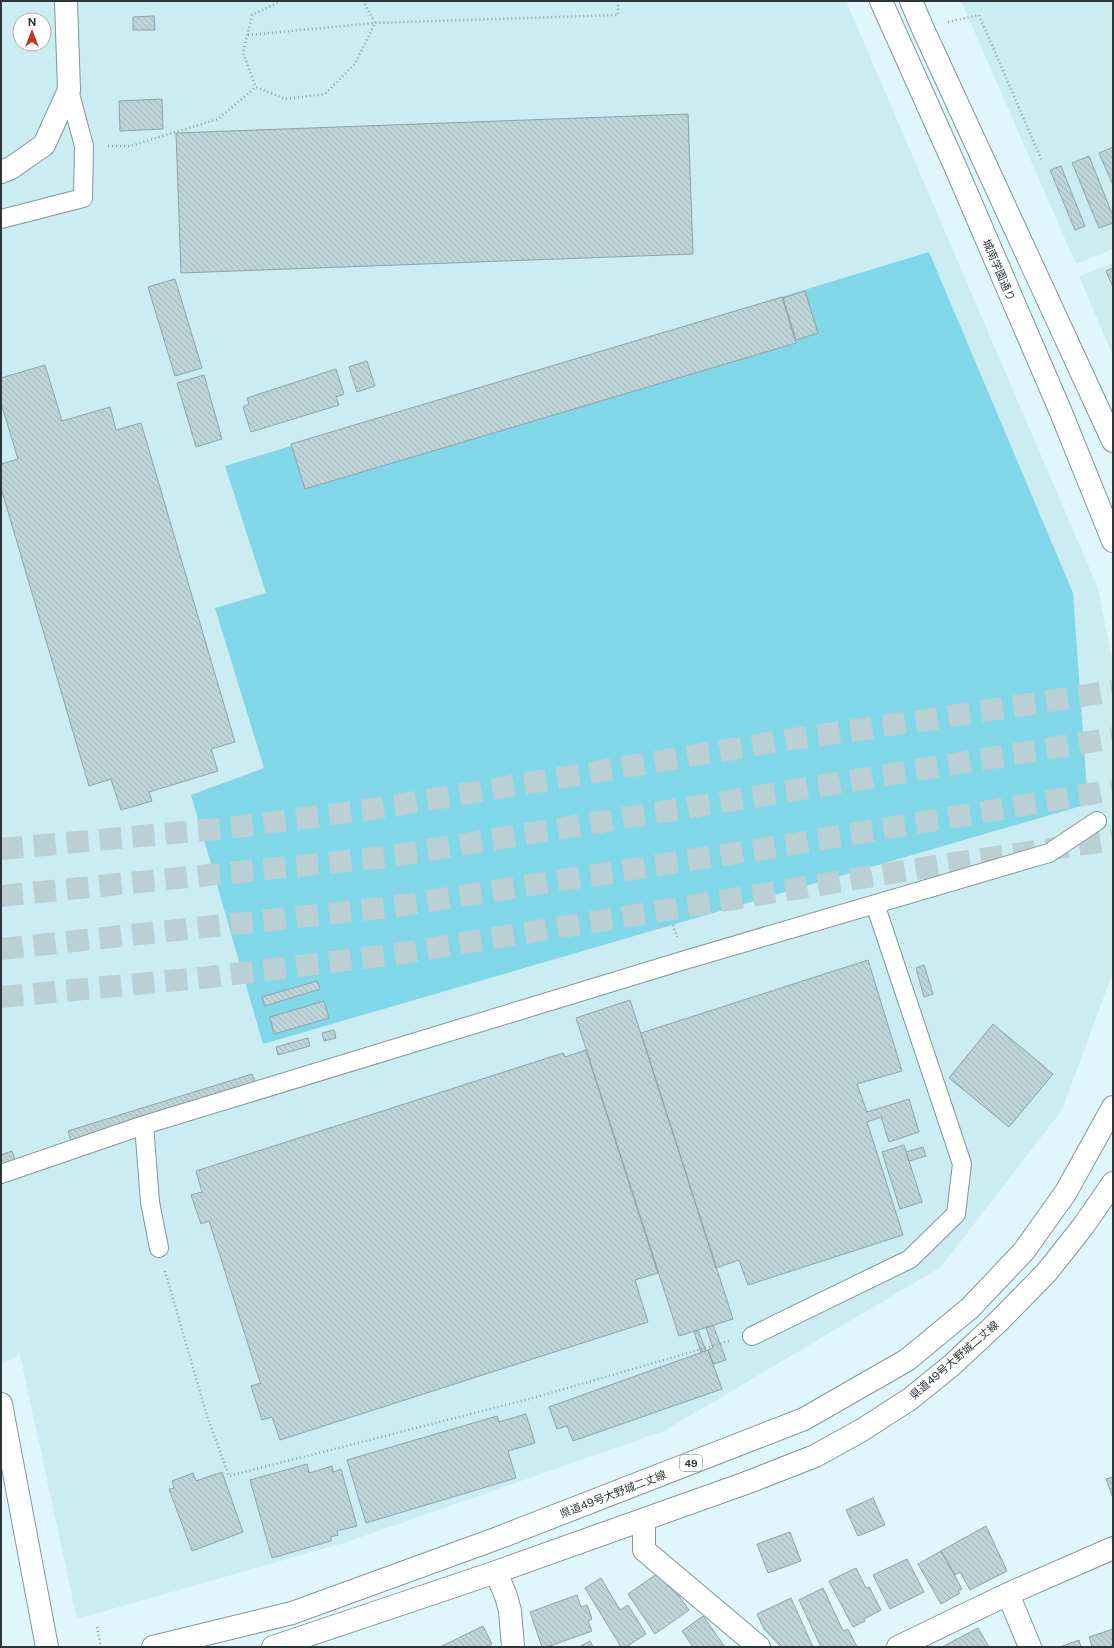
<svg xmlns="http://www.w3.org/2000/svg" width="1114" height="1648" font-family="'Public Sans','Noto Sans JP',sans-serif">
<defs>
<pattern id="building-back-hatch" width="6" height="6" patternUnits="userSpaceOnUse"><rect width="6" height="6" fill="#bdd5d9"/><path d="M-1 5l2 2M0 0l6 6M5-1l2 2" fill="none" stroke="#a3b7bb"/></pattern>
</defs>
<rect width="100%" height="100%" fill="#dff7fc"/>
<path fill="#cbecf2" fill-rule="evenodd" d="M1 1H846L1098 588 1113 665V972L1062 1110 941 1267 664 1431 344 1543 77 1619 20 1355 1 1364ZM20 20H44V44H20Z
M961 1H1113V249L1076 264Z
M1113 263V356L1079 276Z"/>
<path fill="#80d7e7" d="M929 252 1073 593 1088 804 263 1044 191 795 264 768 215 608 266 593 225 466Z"/>
<path fill="url(#building-back-hatch)" stroke="#8da4a8" d="M154 16 155 30H133V17Z
M162 99 163 129 120 131 119 101Z
M688 114 693 254 181 273 176 133Z
M1113 147V185L1099 153Z
M1089 156 1113 216V223L1099 228 1072 163Z
M1061 166 1085 226 1075 230 1050 170Z
M1113 268V287L1106 271Z
M175 279 202 368 175 376 148 287Z
M805 291 818 333 796 340 783 298Z
M782 297 796 343 305 489 291 444Z
M367 361 375 386 357 392 349 367Z
M45 365 62 421 110 407 116 430 141 423 235 742 211 749 218 771 149 792 152 801 121 810 111 779 89 786 1 488V464L18 459 1 403V378Z
M336 369 344 394 336 397 339 405 251 432 243 407 249 404 247 398Z
M204 375 222 439 196 447 177 383Z
M868 960 902 1071 857 1084 867 1112 909 1099 919 1132 889 1142 881 1117 867 1122 903 1235 748 1285 739 1260 716 1268 641 1033Z
M924 965 933 994 924 997 916 968Z
M317 981 320 989 265 1006 262 997Z
M630 1000 733 1319 679 1336 576 1018Z
M324 1001 329 1018 274 1034 270 1017Z
M993 1024 1053 1074 1009 1127 949 1078Z
M334 1030 336 1038 324 1041 322 1033Z
M308 1038 310 1046 278 1055 276 1047Z
M586 1050 658 1273 635 1280 648 1322 280 1440 272 1417 262 1420 251 1386 261 1383 260 1382 209 1221 201 1224 191 1195 202 1192 196 1171 563 1053 565 1057Z
M252 1074 256 1084 71 1141 68 1131Z
M904 1145 922 1202 900 1209 882 1152Z
M923 1147 926 1156 909 1161 906 1152Z
M12 1151 15 1160 1 1165V1155Z
M713 1325 726 1360 713 1364 708 1350 713 1348 706 1328Z
M698 1330 706 1351 701 1352 694 1332Z
M708 1350 722 1389 573 1441 567 1426 557 1429 549 1407Z
M526 1414 535 1443 508 1451 516 1478 366 1523 347 1460 497 1416 499 1422Z
M307 1464 309 1473 332 1466 333 1472 341 1469 357 1526 337 1531 338 1535 331 1537V1541L272 1558 250 1480Z
M222 1472 243 1532 192 1551 169 1489 174 1488 172 1481 193 1473 196 1481Z
M1113 1477V1498L1106 1479Z
M873 1498 885 1525 858 1536 846 1510Z
M986 1526 1007 1571 970 1590 960 1572 955 1575 941 1551Z
M790 1532 801 1561 768 1573 757 1544Z
M941 1551 962 1589 958 1591 960 1593 941 1604 918 1564Z
M907 1559 924 1592 890 1609 873 1575Z
M856 1568 866 1588 869 1587 881 1610 864 1619 865 1621 853 1627 829 1581Z
M661 1571 689 1610 655 1634 628 1594Z
M601 1578 620 1610 628 1605 646 1634 626 1647H621L585 1588Z
M823 1588 843 1631 848 1629 857 1647H821L799 1600Z
M577 1595 581 1607 587 1605 592 1619 588 1621 592 1631 547 1647H542L530 1612Z
M791 1598 813 1647H781L764 1629 757 1614Z
M703 1616 725 1647H693L682 1631Z
M483 1626 492 1644 487 1647H440Z
M978 1628 989 1647H942Z
M1113 1629V1647H1092L1089 1637Z
M1079 1640 1081 1647H1060Z
M590 1641 593 1647H579Z"/>
<g fill="none" stroke-linecap="round" stroke-linejoin="round">
<path stroke="#bbd0d5" stroke-width="22" stroke-dasharray="22 11" stroke-linecap="butt" d="M1 849 228 828 380 808 787 740 932 719 1113 691
M1 997 210 977 397 954 947 864 1113 840"/>
<path stroke="#bbd0d5" stroke-width="22" stroke-dasharray="22 11" stroke-linecap="butt" d="M1 896 386 857 1113 738
M1 949 391 907 793 844 1113 790"/>
<defs>
<path id="service" d="M1 219 83 198 84 146 69 90
M144 1125 150 1202 159 1248
M1 1174 144 1125 685 960 1049 853 1097 821
M752 1336 910 1259 956 1214 962 1164 875 904"/>
<path id="minor" d="M644 1520V1550L759 1647
M496 1572 506 1596 510 1611 513 1647
M1008 1594 1030 1647
M898 1647 1008 1594 1113 1548"/>
<path id="tertiary" d="M881 1 955 166 1060 410 1113 541
M911 1 923 29 1113 441
M1 172 11 168 44 145 69 90 66 1
M1 1404 47 1647"/>
<path id="primary" d="M153 1647 292 1613 498 1538 804 1419 907 1360 970 1308 1024 1251 1066 1192 1113 1107
M273 1647 496 1572 746 1483 815 1456 862 1430 910 1399 952 1365 998 1322 1047 1272 1084 1225 1113 1183"/>
</defs>
<use href="#service" stroke="#81979b" stroke-width="20"/>
<use href="#minor" stroke="#81979b" stroke-width="24"/>
<use href="#tertiary" stroke="#81979b" stroke-width="24"/>
<use href="#primary" stroke="#81979b" stroke-width="24"/>
<path stroke="#8ea0a4" stroke-width="2.5" stroke-dasharray="1 3" stroke-linecap="butt" d="M281 1 252 15 243 53 256 87 285 99 325 94 355 64 375 23 363 1
M948 22 979 15 1042 161
M248 35 375 23 618 15V1
M108 146H130L218 119 256 87
M673 925 677 937
M165 1271 207 1416 229 1476 533 1398 729 1341
M97 1627 101 1647"/>
<use href="#service" stroke="#fff" stroke-width="18"/>
<use href="#minor" stroke="#fff" stroke-width="22"/>
<use href="#tertiary" stroke="#fff" stroke-width="22"/>
<use href="#primary" stroke="#fff" stroke-width="22"/>
</g>
<g text-anchor="middle" stroke-width="3" stroke-linejoin="round" paint-order="stroke">
<rect fill="#fff" stroke="#6b7274" stroke-width="1" x="680" y="1455" width="22" height="16" rx="3"/>
<g font-size="10" font-weight="bold" fill="#2c3638">
<text x="691" y="1467">49</text>
</g>
<g font-size="11" fill="#2c3638" stroke="#fff">
<text transform="translate(999 270) rotate(67)" y="4">城南学園通り</text>
<text transform="translate(954 1360) rotate(-41)" y="4">県道49号大野城二丈線</text>
<text transform="translate(613 1494) rotate(-21)" y="4">県道49号大野城二丈線</text>
</g>
</g>
<rect width="1114" height="1648" fill="none" stroke="#2c3638" stroke-width="4"/>
<g transform="translate(32 32)"><circle r="19" fill="#ffffff" stroke="#abafaf"/>
<path d="M0-3L7 15L0 10L-7 15Z" fill="#c23525"/>
<text y="-6" font-size="11" font-weight="bold" text-anchor="middle" fill="#2c3638">N</text>
</g>
</svg>
